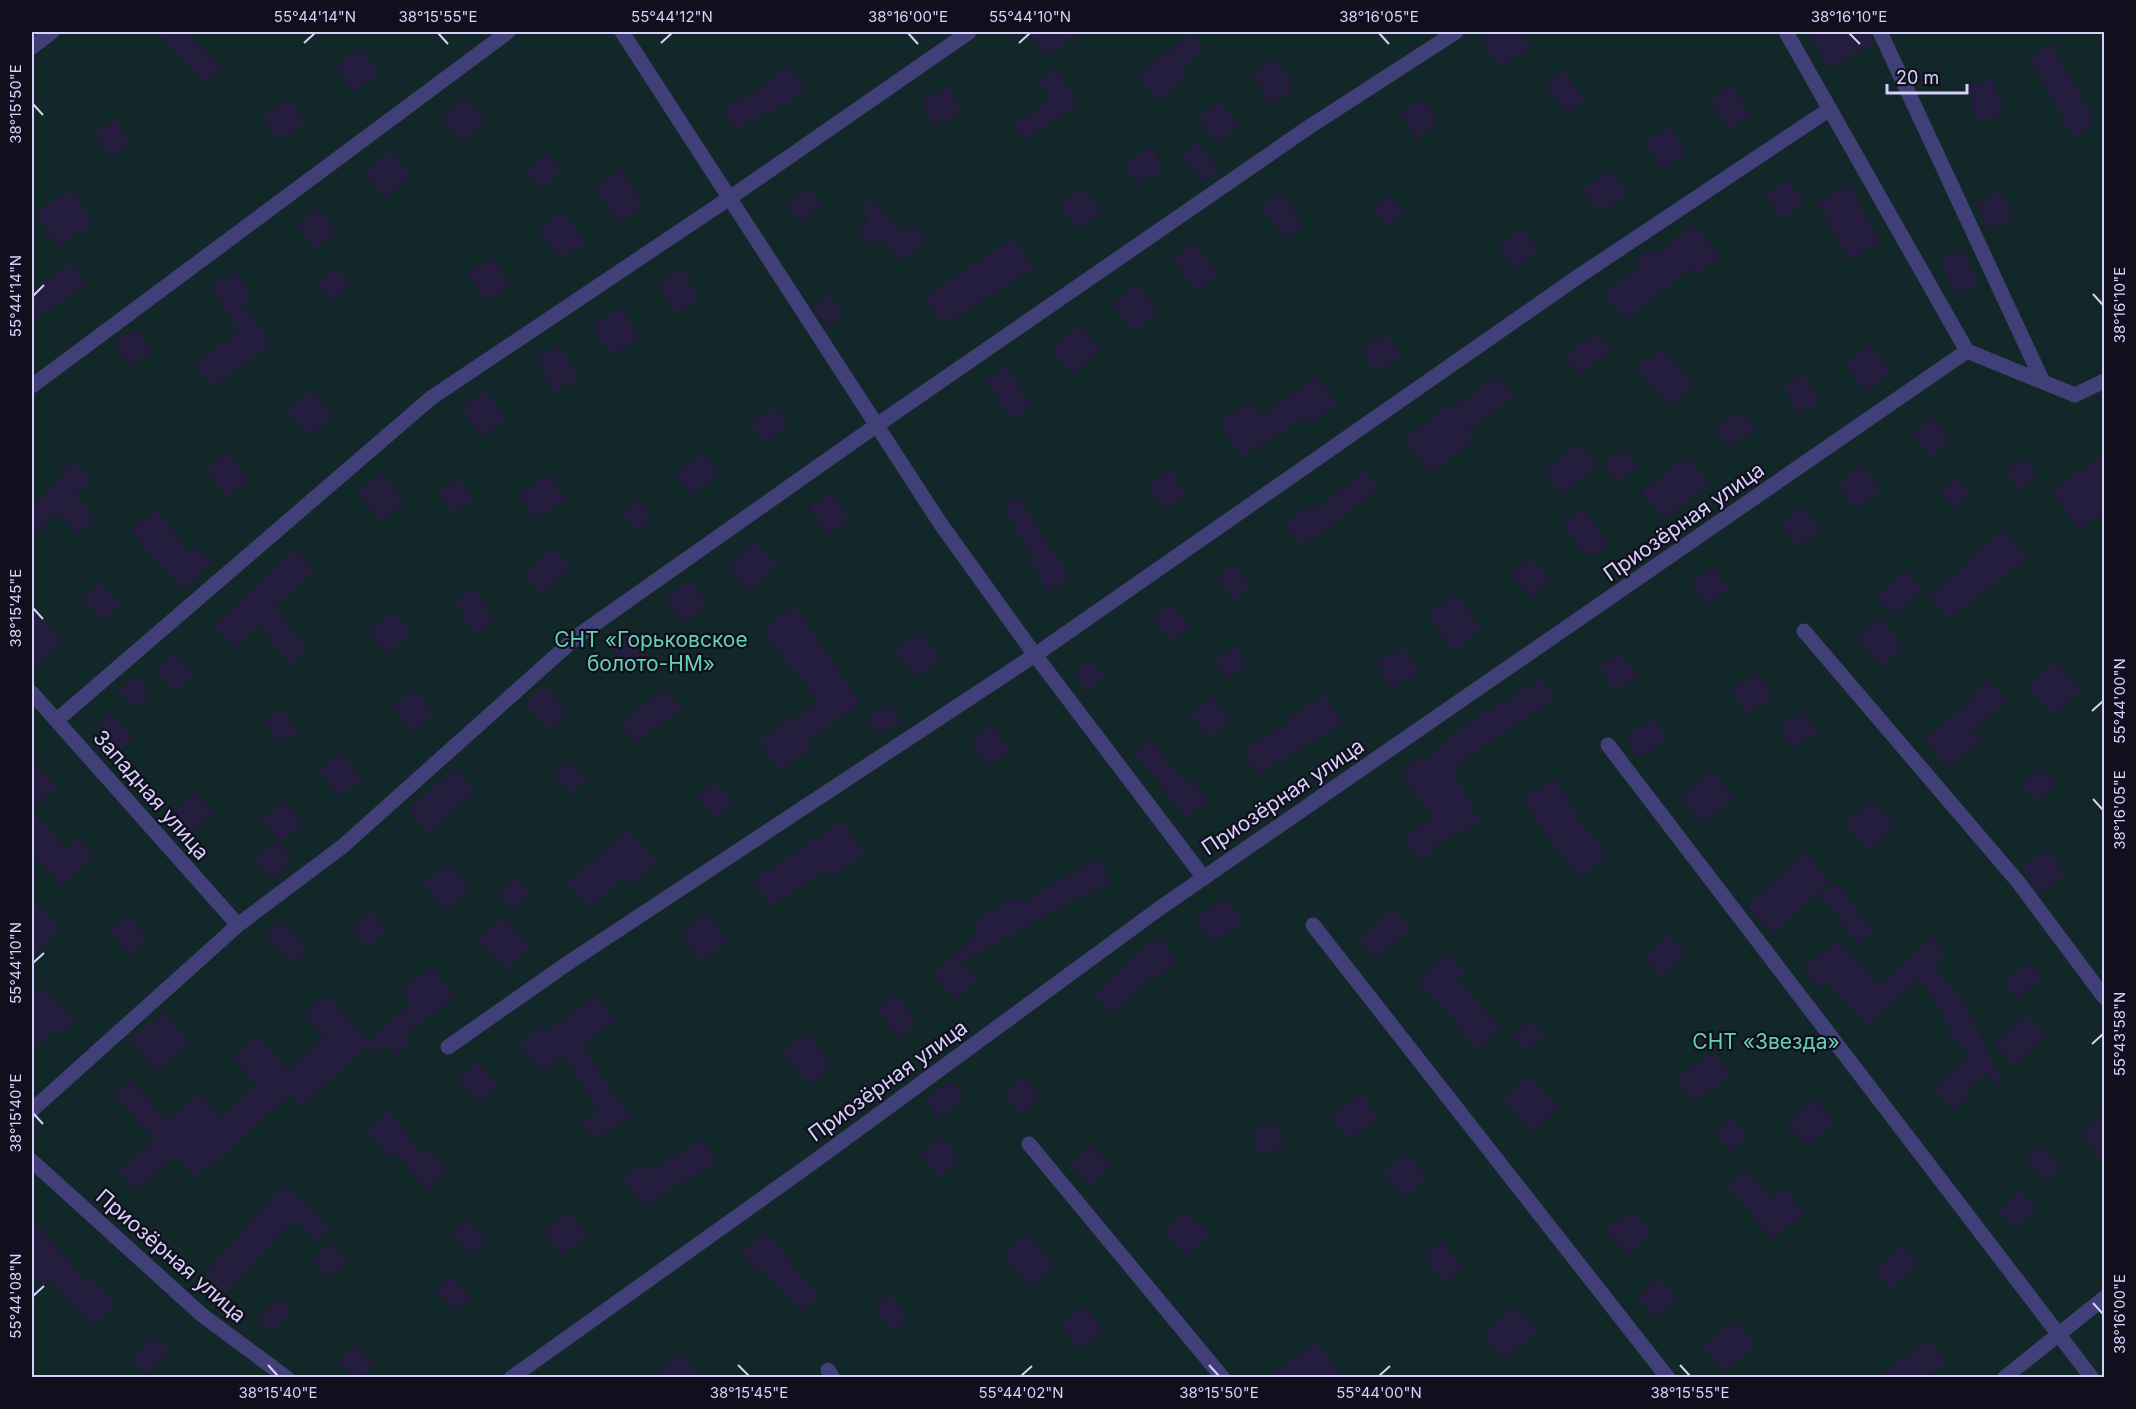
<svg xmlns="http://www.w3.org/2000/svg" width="2136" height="1409" font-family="Inter,sans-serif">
<rect width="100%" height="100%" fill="#110f1e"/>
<path fill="#122727" d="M32 32H2104V1377H32Z"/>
<path fill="#241d3d" d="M156 32H187L222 69 205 84Z
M1028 32H1083L1046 57Z
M1494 32H1521L1531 48 1499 67 1482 39Z
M1809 32H1870L1874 43 1829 68Z
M1190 33 1204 48 1180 71 1186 77 1160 101 1137 76 1163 52 1166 56Z
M2052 44 2068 77 2071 75 2095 126 2072 137 2029 56Z
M363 48 380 75 353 92 336 66Z
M1278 59 1294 93 1268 105 1253 70Z
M786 65 806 86 789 103 734 129 723 107 761 88Z
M1055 68 1079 103 1025 141 1013 125 1050 99 1038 81Z
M1564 70 1585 101 1566 114 1545 83Z
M1993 78 2005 113 1978 122 1966 87Z
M1733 85 1751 117 1728 130 1710 99Z
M950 87 962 113 934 126 921 100Z
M464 97 486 120 463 142 441 118Z
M1424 98 1438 125 1415 138 1400 111Z
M288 99 305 123 279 141 262 116Z
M1222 101 1239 127 1215 143 1198 117Z
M116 119 132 144 110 158 94 133Z
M1671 127 1687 155 1661 169 1646 141Z
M1198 142 1219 171 1202 183 1181 154Z
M1152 146 1163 171 1135 184 1125 163Z
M391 151 411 176 385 198 364 173Z
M547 153 563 170 542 189 526 172Z
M622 169 644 208 617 223 595 184Z
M1612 170 1628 195 1599 213 1583 189Z
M1789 179 1805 204 1781 219 1765 194Z
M1849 184 1880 243 1848 260 1817 201Z
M805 187 822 204 801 223 785 206Z
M1086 187 1101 215 1075 229 1060 202Z
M72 189 94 224 57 247 35 212Z
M2001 191 2014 218 1989 229 1976 203Z
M1281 192 1303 226 1285 239 1261 207Z
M1388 195 1405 213 1388 228 1371 210Z
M870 199 901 232 914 223 927 241 898 261 881 238 872 247 857 231 869 220 859 207Z
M319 208 337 233 315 249 297 224Z
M563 211 585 243 560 260 538 229Z
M1694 224 1720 257 1698 275 1692 268 1625 320 1604 294 1640 265 1636 261 1652 248 1656 254Z
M1523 229 1539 252 1513 269 1498 246Z
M1014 238 1034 269 942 325 924 296Z
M1195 242 1219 275 1196 291 1173 258Z
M1961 249 1980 283 1957 295 1939 261Z
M494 258 510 287 484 301 467 272Z
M71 263 86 285 32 321V291Z
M337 267 351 286 330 301 316 281Z
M684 269 699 302 673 313 658 281Z
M237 272 252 298 242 304 272 344 212 387 195 363 238 332 210 285 223 277 225 280Z
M1138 284 1159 312 1133 332 1112 303Z
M827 294 845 314 830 328 812 308Z
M622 307 640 339 610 355 592 324Z
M1078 324 1101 349 1073 375 1050 350Z
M138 328 152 353 128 366 114 341Z
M1597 332 1611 351 1578 375 1564 356Z
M1389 334 1401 359 1373 372 1361 348Z
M1872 344 1891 375 1864 392 1845 361Z
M561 345 578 379 553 392 535 357Z
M1662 349 1695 384 1671 406 1652 385 1650 387 1636 367Z
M1007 367 1032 406 1011 420 985 380Z
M1805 374 1820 403 1798 414 1784 385Z
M1499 375 1514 398 1467 430 1475 439 1431 474 1404 440 1448 405 1450 409Z
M1317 376 1337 404 1310 424 1305 418 1241 457 1219 421 1251 401 1261 417Z
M313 390 333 418 307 436 287 408Z
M487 391 506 421 480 437 461 407Z
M776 407 788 428 762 443 750 422Z
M1744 410 1756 430 1727 447 1715 427Z
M1932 417 1951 438 1931 457 1912 436Z
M1580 443 1598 466 1561 494 1543 471Z
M1623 448 1638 468 1617 484 1603 464Z
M229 452 249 481 227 497 206 468Z
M703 453 719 475 691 495 675 472Z
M2104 455V513L2078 530 2052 490Z
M1687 456 1709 485 1663 519 1641 491Z
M2025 458 2037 477 2017 490 2005 471Z
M74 460 92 479 74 496 96 518 78 535 57 513 32 537V506L62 477 59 474Z
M1863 465 1881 491 1855 509 1837 484Z
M1172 470 1186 496 1162 509 1147 483Z
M1364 470 1379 488 1325 531 1298 545 1285 520 1313 505 1316 510Z
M382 473 405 502 381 521 358 492Z
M550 474 567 501 535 520 519 494Z
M1957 477 1972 493 1956 509 1940 492Z
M460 479 473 501 451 513 439 491Z
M833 492 850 521 825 535 809 506Z
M1020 496 1051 550 1055 549 1070 580 1046 592 1031 560 1033 559 1003 506Z
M639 499 652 519 636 532 621 513Z
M1803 506 1821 530 1797 547 1780 523Z
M1583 507 1608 545 1592 555H1584L1562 522Z
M157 510 189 553 196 546 213 562 185 590 150 556 130 529Z
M2005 530 2028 558 1949 619 1929 595 1970 562 1968 559Z
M755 541 778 565 749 592 726 568Z
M554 547 572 566 542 594 524 575Z
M295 549 315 570 275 607 308 652 289 665 259 624 234 648 213 626Z
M1530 557 1551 580 1532 598 1511 575Z
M1234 565 1251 588 1233 601 1217 577Z
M1715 567 1729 590 1705 605 1691 581Z
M1907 570 1924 590 1892 616 1875 596Z
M691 579 708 606 682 623 665 596Z
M100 581 121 604 102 622 81 598Z
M477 588 494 623 472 634 455 599Z
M1455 594 1482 629 1454 651 1427 615Z
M1172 603 1190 628 1171 642 1153 617Z
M795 606 861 704 806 742 811 750 779 771 759 740 818 702 795 668 792 671 766 635V626Z
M32 608 63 642 32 672Z
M391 611 412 633 388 655 367 633Z
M1879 617 1904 648 1881 667 1856 636Z
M623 627 647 656 629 670 605 641Z
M921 631 940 660 914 677 895 648Z
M1238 646 1248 665 1225 678 1215 659Z
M1405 647 1419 674 1390 689 1376 662Z
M174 652 195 674 176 692 155 670Z
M1620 654 1631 666 1638 678 1614 692 1599 665Z
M1090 660 1105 676 1088 692 1074 676Z
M2054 661 2081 690 2053 716 2026 687Z
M1758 672 1773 697 1746 714 1731 689Z
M137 676 151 694 132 708 118 690Z
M1542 678 1555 700 1474 753 1453 770 1480 823 1435 845 1437 848 1419 860 1403 837 1432 818 1400 771 1420 757 1423 762 1467 723 1502 702 1503 704Z
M1989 680 2007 702 1972 730 1982 742 1947 768 1924 738 1973 700 1969 696Z
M544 685 569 712 549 730 525 704Z
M415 689 434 716 411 732 392 705Z
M666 689 683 709 634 743 619 723Z
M1325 695 1343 723 1257 775 1242 749 1291 722 1288 718Z
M1213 696 1231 721 1207 738 1189 713Z
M891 703 902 721 878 735 867 718Z
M282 709 298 732 280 745 264 722Z
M111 712 134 737 118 752 95 728Z
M1805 712 1818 734 1792 749 1780 726Z
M1656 718 1668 741 1638 758 1625 735Z
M994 725 1010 753 986 766 971 738Z
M1151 739 1185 782 1190 778 1208 801 1186 818 1134 752Z
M342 753 362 780 339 797 319 770Z
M32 759 57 786 32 809Z
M568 760 587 780 571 794 552 775Z
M455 767 476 790 429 833 409 811Z
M2039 767 2056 783 2038 803 2021 786Z
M1711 771 1734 798 1703 824 1681 797Z
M1556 778 1587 833 1590 831 1608 857 1578 878 1539 824 1538 825 1522 797Z
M714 782 734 804 716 820 696 798Z
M196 792 214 814 192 832 174 810Z
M1871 799 1896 826 1869 851 1844 825Z
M284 800 303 823 280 842 261 819Z
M32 811 67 849 79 839 95 856 62 887 32 854Z
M842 821 865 855 832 877 827 870 770 907 752 880Z
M628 830 657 862 632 885 624 876 590 908 567 884Z
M277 840 293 863 271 880 254 857Z
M2049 849 2065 877 2038 893 2021 866Z
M1805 852 1831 881 1773 935 1747 906Z
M1098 858 1111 883 1090 894 1088 892 961 963 977 979 955 999 933 975 978 933 972 922 1020 896 1023 902Z
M449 863 470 891 444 910 423 883Z
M518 877 532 896 511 911 498 892Z
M1837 883 1874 932 1858 944 1821 895Z
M1228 898 1243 924 1210 943 1195 917Z
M32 899 60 929 32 956Z
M1393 909 1411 929 1376 959 1359 940Z
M371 911 387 930 367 947 351 927Z
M707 913 728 942 701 962 680 933Z
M128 915 148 940 129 955 109 930Z
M502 916 531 947 506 970 477 939Z
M281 920 308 949 292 964 265 935Z
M1669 935 1687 954 1662 977 1644 958Z
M1934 936 1944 957 1933 967 1963 999 2003 1085 1999 1088 1986 1073 1968 1089 1972 1093 1954 1110 1934 1088 1969 1055 1953 1038 1935 999 1917 980 1868 1026 1826 981 1817 988 1802 969 1838 940 1880 985Z
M1158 937 1177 962 1151 982 1149 979 1112 1014 1094 994 1136 954Z
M1446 953 1465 973 1456 980 1501 1028 1477 1051 1456 1028 1460 1025 1417 980Z
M2027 962 2042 977 2017 1000 2003 985Z
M433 967 455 998 404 1034 411 1042 396 1056 387 1046 376 1054 369 1045 302 1106 291 1094 213 1165 211 1163 194 1178 175 1156 136 1191 119 1172 155 1140 113 1095 130 1079 168 1121 199 1093 221 1118 257 1085 233 1058 257 1036 288 1070 324 1037 304 1014 326 994 368 1041 411 1004 401 990Z
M43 987 75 1021 59 1035 54 1030 32 1050V998Z
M895 994 918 1024 899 1038 876 1009Z
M598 995 616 1021 583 1044 617 1101 620 1099 631 1117 593 1140 580 1123 599 1112 565 1055 547 1069H539L519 1044 543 1025 547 1031Z
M165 1012 190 1045 155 1072 130 1039Z
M2026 1014 2046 1036 2015 1066 1994 1043Z
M1531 1019 1545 1034 1526 1052 1512 1037Z
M806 1033 832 1066 809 1085 782 1052Z
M1716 1052 1731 1077 1692 1101 1677 1076Z
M477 1061 500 1085 480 1104 457 1080Z
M1529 1076 1559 1108 1533 1132 1503 1100Z
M1022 1077 1041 1097 1022 1115 1003 1094Z
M953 1081 964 1101 936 1118 925 1098Z
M1363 1094 1379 1119 1347 1140 1331 1115Z
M1813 1098 1835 1121 1808 1146 1786 1123Z
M389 1111 425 1156 431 1151 448 1172 427 1190 396 1154 390 1159 366 1129Z
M2104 1113V1164L2080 1133Z
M1733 1117 1749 1138 1731 1152 1715 1132Z
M1275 1121 1285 1145 1260 1155 1250 1131Z
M943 1137 960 1162 937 1178 920 1152Z
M702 1139 717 1164 690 1180 689 1178 643 1207 622 1176 642 1163 647 1172Z
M2040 1144 2062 1167 2046 1182 2025 1159Z
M1092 1145 1111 1166 1090 1186 1070 1165Z
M1406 1153 1427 1178 1403 1198 1382 1173Z
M1745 1169 1771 1198 1784 1188 1805 1213 1773 1240 1751 1214 1753 1213 1727 1186Z
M285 1184 330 1227 316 1242 293 1220 225 1294 204 1274 248 1228 245 1225Z
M2018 1189 2037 1206 2016 1229 1998 1212Z
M1632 1209 1653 1234 1627 1255 1606 1230Z
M1185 1210 1210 1233 1189 1256 1163 1234Z
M569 1212 587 1237 560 1256 543 1230Z
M467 1219 488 1241 472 1256 451 1234Z
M32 1221 89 1283 93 1280 116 1304 93 1326 49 1280 43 1286 32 1274Z
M766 1232 819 1296 802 1312 762 1269 758 1272 741 1252Z
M1029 1233 1055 1267 1029 1288 1003 1254Z
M1442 1240 1463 1268 1444 1283 1423 1255Z
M330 1243 347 1260 330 1279 312 1262Z
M1902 1245 1919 1263 1891 1289 1874 1270Z
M452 1275 472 1297 456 1312 435 1290Z
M1658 1278 1677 1298 1656 1319 1637 1298Z
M893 1295 907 1321 890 1331 875 1305Z
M279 1297 292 1312 269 1333 256 1319Z
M1086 1306 1104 1332 1077 1349 1060 1322Z
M1516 1306 1537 1331 1504 1360 1483 1335Z
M1735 1320 1756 1345 1724 1372 1703 1346Z
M152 1335 171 1350 147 1375 131 1362Z
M1929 1340 1946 1363 1926 1377H1877Z
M1317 1342 1342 1377H1267Z
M356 1345 375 1365 361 1377H352L338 1362Z
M681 1353 701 1377H652Z"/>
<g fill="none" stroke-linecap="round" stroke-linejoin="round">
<path stroke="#413f78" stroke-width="15" d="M622 32 940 523 1035 655 1204 878
M1786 32 1967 351
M1880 32 2043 382
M32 47 52 32
M32 386 508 32
M1804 631 2019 883 2104 997
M32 693 238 925
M57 720 431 398 731 197 969 32
M1608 745 2092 1378
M1313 925 1668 1378
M448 1047 568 963 1035 655 1579 276 1830 109
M32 1110 238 925 343 846 579 635 877 425 1309 127 1456 32
M1029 1144 1223 1378
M32 1161 202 1315 287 1378
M828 1370 833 1378
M511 1378 815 1161 1160 908 1967 351 2075 395 2104 381
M2004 1378 2104 1298"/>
</g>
<path fill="none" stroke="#d6d1fa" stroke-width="2" d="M438 33 448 44M908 33 918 44M1379 33 1389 44M1849 33 1860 44M304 43 315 33M661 43 672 33M1019 43 1030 33M33 104 43 115M2093 294 2103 305M33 296 44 285M33 608 43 619M2092 711 2103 701M2093 799 2103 810M33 963 44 953M2092 1044 2103 1034M33 1113 43 1124M33 1296 44 1286M2093 1303 2103 1314M268 1365 278 1376M738 1365 749 1376M1209 1365 1219 1376M1680 1365 1690 1376M1021 1376 1032 1366M1379 1376 1390 1366"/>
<g text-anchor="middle" stroke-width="4.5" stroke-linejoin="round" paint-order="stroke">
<g font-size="21" fill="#d6d1fa" stroke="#110f1e">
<text transform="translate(1684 522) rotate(-35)" y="7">Приозёрная улица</text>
<text transform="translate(151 795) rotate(49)" y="7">Западная улица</text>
<text transform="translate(1283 797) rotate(-34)" y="7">Приозёрная улица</text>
<text transform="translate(888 1081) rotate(-36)" y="7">Приозёрная улица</text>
<text transform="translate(171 1256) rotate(41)" y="7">Приозёрная улица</text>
</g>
<g font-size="21" fill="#66d0b6" stroke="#110f1e">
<text x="651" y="647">СНТ «Горьковское<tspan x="651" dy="24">болото-НМ»</tspan></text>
<text x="1766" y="1049">СНТ «Звезда»</text>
</g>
</g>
<rect width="2136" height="1409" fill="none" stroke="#110f1e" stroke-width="66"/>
<path d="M1887 84v9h80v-9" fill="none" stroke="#d6d1fa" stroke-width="3"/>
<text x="1896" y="84" font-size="18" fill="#d6d1fa" stroke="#110f1e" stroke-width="4.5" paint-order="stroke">20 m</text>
<rect x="33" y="33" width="2070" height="1343" fill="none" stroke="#d6d1fa" stroke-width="2"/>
<g font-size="15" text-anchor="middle" fill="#d6d1fa">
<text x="315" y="22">55°44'14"N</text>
<text x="438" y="22">38°15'55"E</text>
<text x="672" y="22">55°44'12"N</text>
<text x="908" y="22">38°16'00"E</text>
<text x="1030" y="22">55°44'10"N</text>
<text x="1379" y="22">38°16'05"E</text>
<text x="1849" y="22">38°16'10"E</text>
<text transform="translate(16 104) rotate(-90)" y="5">38°15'50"E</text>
<text transform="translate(16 296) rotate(-90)" y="5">55°44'14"N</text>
<text transform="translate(2120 305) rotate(-90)" y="5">38°16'10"E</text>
<text transform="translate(16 608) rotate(-90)" y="5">38°15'45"E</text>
<text transform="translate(2120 701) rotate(-90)" y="5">55°44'00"N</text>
<text transform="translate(2120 810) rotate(-90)" y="5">38°16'05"E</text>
<text transform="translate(16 963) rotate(-90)" y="5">55°44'10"N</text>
<text transform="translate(2120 1034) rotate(-90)" y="5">55°43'58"N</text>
<text transform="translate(16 1113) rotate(-90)" y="5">38°15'40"E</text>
<text transform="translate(16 1296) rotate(-90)" y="5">55°44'08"N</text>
<text transform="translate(2120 1314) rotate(-90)" y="5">38°16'00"E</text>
<text x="278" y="1398">38°15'40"E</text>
<text x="749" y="1398">38°15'45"E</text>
<text x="1021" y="1398">55°44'02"N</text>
<text x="1219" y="1398">38°15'50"E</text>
<text x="1379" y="1398">55°44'00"N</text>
<text x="1690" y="1398">38°15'55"E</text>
</g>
</svg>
